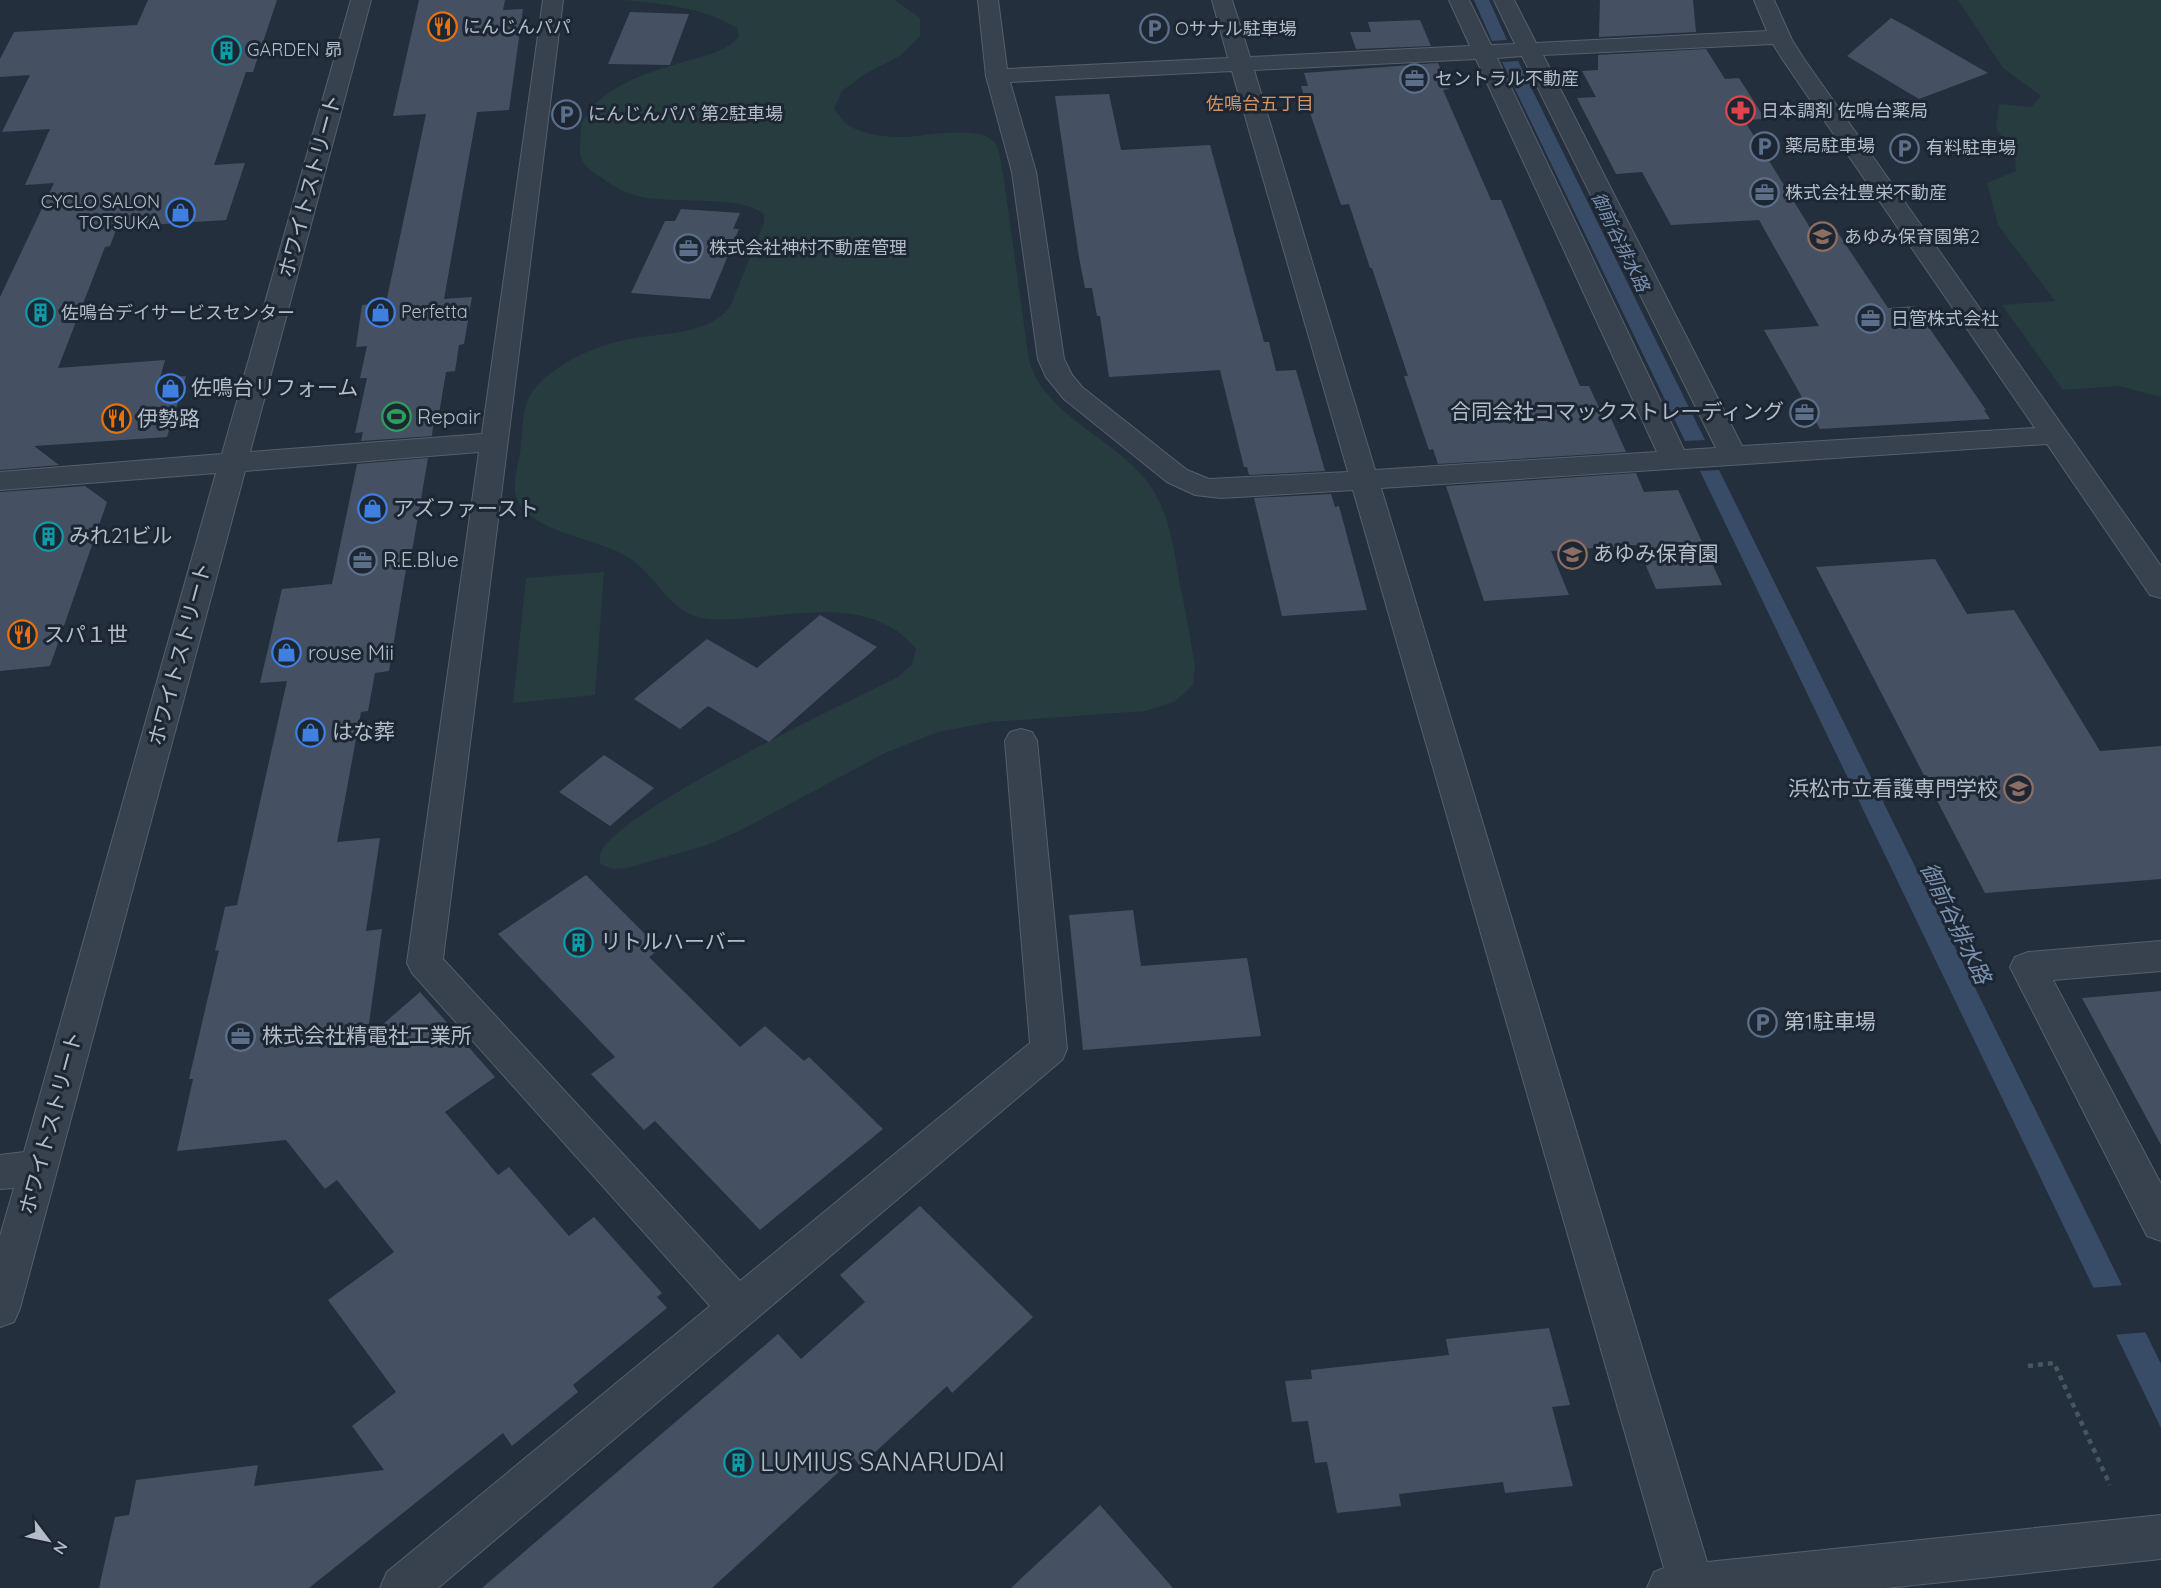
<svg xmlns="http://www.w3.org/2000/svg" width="2161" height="1588" font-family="Quicksand,'Noto Sans JP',sans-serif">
<rect width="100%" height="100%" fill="#242f3e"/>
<path fill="#263c3f" d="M624 0H895L920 18V36L901 55 865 74 842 91 834 109C839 114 843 123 849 126 866 135 885 137 903 137 926 137 984 122 997 146 1000 154 1001 165 1003 173L1029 361C1046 416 1112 437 1146 480 1169 510 1173 544 1179 580 1185 608 1190 637 1195 666L1193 685 1174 702 1145 711 991 722 938 732 885 753 739 831 707 845 627 868 612 869 600 864C600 861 599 858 600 855 612 813 850 701 898 677L912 664 916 649C876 599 805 613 750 618 733 619 712 622 695 616 669 608 654 575 631 559 601 537 520 533 515 491 514 477 519 460 521 446 523 426 522 401 537 386 559 362 593 347 624 340 660 332 705 337 730 307L764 223V214C734 192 668 207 631 194 619 190 609 183 599 176 586 168 578 160 580 144 581 135 580 124 585 117 604 85 652 71 686 61 705 56 725 52 739 37L737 28C702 7 664 4 624 0Z
M1958 0H2161V397L2119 386 2063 390 2002 305 2055 301 1998 225 1987 183 2016 171 2015 159 1996 127 1999 104 2031 107 2041 96 2003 68Z
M604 572 595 695 513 703 526 578Z"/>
<path fill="#394c67" d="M1474 0H1489L1507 40 1492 41Z
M1518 61 1705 440 1685 441 1502 62Z
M1719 470 2161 1364V1428L1700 471Z"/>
<path fill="#242f3e" d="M2125 1285 2149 1332 2113 1335 2090 1288Z"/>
<path fill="#455162" d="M148 0H277L253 72H246L214 165 245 163 226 220 117 227 110 246 105 247 58 368 165 360 160 378 186 376 167 437 34 446 59 465 0 470V297L54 183 25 185 50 129 2 132 30 75 0 77V59L14 32 137 25Z
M419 0H505L503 10 523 9 509 110 477 112 444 299 472 297 464 344 459 345 455 371 446 372 437 426H433L432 436 361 441 363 432 355 433 367 378H360L367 346 356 347 362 305 386 303 426 114 393 116Z
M1600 0H1693L1696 32 1599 37Z
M630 12 689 14 670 65 608 64Z
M1891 18 1908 27 1988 73 1919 99 1847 56Z
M1420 20 1431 46 1356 49 1350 32H1371L1368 22Z
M1706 49 1725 79 1739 78 1765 119 1744 120 1812 231 1836 230 1888 308 1914 306 1986 410H1984L1990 419 1820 429 1764 330 1819 326 1759 220 1671 225 1642 172 1616 174 1577 98 1596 97 1582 71 1598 70V55Z
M1438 63 1449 89 1443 90 1491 200H1501L1580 386H1589L1603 416H1610L1626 452 1438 464 1433 449 1429 450 1404 376H1408L1372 268H1370L1349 204 1341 205 1301 86H1308L1304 73Z
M1109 94 1121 150 1210 145 1264 342H1269L1276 371 1296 370 1325 471 1249 475 1247 467H1244L1220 370 1109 377 1100 316H1097L1092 288H1085L1079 257 1055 96Z
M681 209 740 213 733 229H739L710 299 631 293 665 221H675Z
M428 458 409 569H406L389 671 375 673 368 711 361 712 337 842 380 838 366 931 382 929 367 1038 420 992 495 1077 445 1112 498 1175 509 1167 569 1236 594 1217 662 1293 657 1297 667 1308 573 1385 578 1392 512 1446 503 1433 309 1588H99L115 1517 129 1515 136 1480 258 1465 254 1486 384 1470 352 1426 396 1392 328 1300 394 1252 337 1180 325 1189 286 1140 177 1151 193 1079H189L219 950 215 951 225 907 237 905 287 681 260 683 282 589 332 584 357 464Z
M1636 473 1644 492 1678 490 1722 585 1656 589 1637 545 1551 551 1569 595 1484 601 1446 486Z
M85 486 107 502 50 666 0 671V492Z
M1331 494 1335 507 1339 506 1367 610 1282 616 1254 498Z
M1935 559 1967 614 2014 610 2100 751 2161 746V879L1985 893 1816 567Z
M820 615 877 647 769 742 708 706 680 729 634 699 707 639 757 668Z
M604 755 654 788 610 826 559 792Z
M586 875 660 949 649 957 740 1047 765 1026 804 1061 809 1057 883 1129 760 1230 655 1121 644 1130 591 1074 615 1057 498 934Z
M1133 910 1141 966 1247 958 1261 1036 1083 1050 1069 915Z
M2161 991V1145L2082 998Z
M920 1206 1033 1317 952 1393 947 1386 860 1466 854 1458 712 1588H482L778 1334 801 1359 865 1302 840 1275Z
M1549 1328 1570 1405 1552 1407 1573 1486 1505 1493 1503 1482 1399 1494 1401 1506 1337 1513 1327 1462 1315 1463 1308 1421 1292 1422 1285 1381 1312 1379 1311 1370 1449 1355 1446 1339Z
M1100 1505 1173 1588H1011Z"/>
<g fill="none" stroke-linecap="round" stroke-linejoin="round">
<defs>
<path id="minor" d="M351 0H371L250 452 482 434 543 0H563L443 959 740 1281 1030 1043 1005 741 1010 732 1021 729 1032 732 1037 741 1067 1049 1062 1060 438 1588H380L387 1572 710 1306 412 973 407 963 479 452 245 471 20 1308 14 1322 0 1327V1236L14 1188 0 1189V1155L24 1152 216 473 0 490V472L222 454Z
M978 0H998L1007 69 1228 58 1212 0H1232L1250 57 1470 46 1449 0H1469L1491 45 1515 44 1494 0H1514L1536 43 1767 31 1754 0H1774L1792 40 1804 59 2161 566V598L2150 595 2047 444 1381 488 1707 1562 2161 1515V1559L1886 1588H1647L1654 1572 1664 1568 1353 490 1221 498 1195 495 1167 482 1064 399 1046 377 1038 359 1012 172 986 76ZM1773 44 1783 60 2035 428 1742 446 1543 55ZM1522 56 1716 448 1684 450 1497 58ZM1476 59 1657 452 1375 470 1254 70ZM1232 71 1348 472 1209 479 1187 470 1082 387 1072 375 1064 359 1036 172 1010 82Z
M2161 941V971L2053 980 2161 1184V1241L2147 1236 2010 967 2015 957 2028 952Z"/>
</defs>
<use href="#minor" stroke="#565f6c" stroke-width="2"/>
<path stroke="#44595c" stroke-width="4.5" stroke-dasharray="5 5" stroke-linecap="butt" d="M2028 1366 2054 1363 2110 1485"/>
<use href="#minor" fill="#38414e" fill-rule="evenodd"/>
</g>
<defs>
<symbol id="restaurant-ring" viewBox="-11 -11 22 22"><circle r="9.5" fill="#1d2633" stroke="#e8710a" stroke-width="1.5"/><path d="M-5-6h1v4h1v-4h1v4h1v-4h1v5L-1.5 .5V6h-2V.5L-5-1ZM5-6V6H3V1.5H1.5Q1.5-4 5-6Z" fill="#e8710a"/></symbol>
<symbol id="parking-ring" viewBox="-11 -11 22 22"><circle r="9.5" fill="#1d2633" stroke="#5c6f8a" stroke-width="1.5"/><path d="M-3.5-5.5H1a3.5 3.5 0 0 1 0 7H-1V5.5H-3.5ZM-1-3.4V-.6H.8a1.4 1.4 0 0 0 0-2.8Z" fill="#5c6f8a"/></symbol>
<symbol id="building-ring" viewBox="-11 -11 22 22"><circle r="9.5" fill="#1d2633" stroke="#0f9aa8" stroke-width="1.5"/><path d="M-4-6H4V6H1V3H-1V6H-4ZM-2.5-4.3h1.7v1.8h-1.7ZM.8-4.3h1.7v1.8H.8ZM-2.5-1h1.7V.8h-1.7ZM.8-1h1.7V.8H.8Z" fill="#0f9aa8"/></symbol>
<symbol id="office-ring" viewBox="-11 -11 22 22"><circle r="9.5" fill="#1d2633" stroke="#5c6f8a" stroke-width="1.5"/><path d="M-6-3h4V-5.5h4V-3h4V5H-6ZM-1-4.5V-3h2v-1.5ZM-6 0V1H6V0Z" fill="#5c6f8a"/></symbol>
<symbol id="pharmacy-ring" viewBox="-11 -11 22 22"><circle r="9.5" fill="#1d2633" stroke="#e0444e" stroke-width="1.5"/><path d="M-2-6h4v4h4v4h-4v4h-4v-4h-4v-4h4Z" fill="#e0444e"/></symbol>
<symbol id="shop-ring" viewBox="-11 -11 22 22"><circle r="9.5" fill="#1d2633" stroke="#3f7fe0" stroke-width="1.5"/><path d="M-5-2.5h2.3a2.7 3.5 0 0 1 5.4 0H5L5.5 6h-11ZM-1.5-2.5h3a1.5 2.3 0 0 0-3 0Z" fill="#3f7fe0"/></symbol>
<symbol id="school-ring" viewBox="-11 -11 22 22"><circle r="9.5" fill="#1d2633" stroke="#8d6e63" stroke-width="1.5"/><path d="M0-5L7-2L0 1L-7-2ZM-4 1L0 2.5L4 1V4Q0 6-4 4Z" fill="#8d6e63"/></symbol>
<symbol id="stadium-ring" viewBox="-11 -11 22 22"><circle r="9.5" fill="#1d2633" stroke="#2e9e5b" stroke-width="1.5"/><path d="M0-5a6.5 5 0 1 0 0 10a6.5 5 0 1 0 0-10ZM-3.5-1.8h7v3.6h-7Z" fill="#2e9e5b"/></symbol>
<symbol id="university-ring" viewBox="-11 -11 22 22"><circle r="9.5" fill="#1d2633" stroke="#8d6e63" stroke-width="1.5"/><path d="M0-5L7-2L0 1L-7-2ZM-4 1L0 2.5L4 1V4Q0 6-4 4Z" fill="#8d6e63"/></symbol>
</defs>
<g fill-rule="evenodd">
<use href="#restaurant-ring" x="426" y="10" width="33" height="33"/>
<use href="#parking-ring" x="1138" y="12" width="33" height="33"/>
<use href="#building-ring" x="210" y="34" width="33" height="33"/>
<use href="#office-ring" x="1398" y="62" width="33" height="33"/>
<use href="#pharmacy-ring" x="1724" y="94" width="33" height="33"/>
<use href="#parking-ring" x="550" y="98" width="33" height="33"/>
<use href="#parking-ring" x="1748" y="130" width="33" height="33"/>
<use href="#parking-ring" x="1888" y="132" width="33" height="33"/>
<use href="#office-ring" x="1748" y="176" width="33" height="33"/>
<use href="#shop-ring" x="164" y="196" width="33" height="33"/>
<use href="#school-ring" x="1806" y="220" width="33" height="33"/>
<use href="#office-ring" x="672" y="232" width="33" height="33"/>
<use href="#shop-ring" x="364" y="296" width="33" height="33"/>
<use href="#building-ring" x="24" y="296" width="33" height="33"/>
<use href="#office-ring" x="1854" y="302" width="33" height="33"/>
<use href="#shop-ring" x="154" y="372" width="33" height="33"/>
<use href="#office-ring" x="1788" y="396" width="33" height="33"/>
<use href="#stadium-ring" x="380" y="400" width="33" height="33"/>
<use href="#restaurant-ring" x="100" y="402" width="33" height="33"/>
<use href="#shop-ring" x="356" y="492" width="33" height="33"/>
<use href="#building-ring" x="32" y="520" width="33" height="33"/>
<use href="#school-ring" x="1556" y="538" width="33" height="33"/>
<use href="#office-ring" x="346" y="544" width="33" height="33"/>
<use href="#restaurant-ring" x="6" y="618" width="33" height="33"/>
<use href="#shop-ring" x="270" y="636" width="33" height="33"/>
<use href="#shop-ring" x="294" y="716" width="33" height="33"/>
<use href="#university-ring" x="2002" y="772" width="33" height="33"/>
<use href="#building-ring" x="562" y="926" width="33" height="33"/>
<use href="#parking-ring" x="1746" y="1006" width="33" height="33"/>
<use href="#office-ring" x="224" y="1020" width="33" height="33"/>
<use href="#building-ring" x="722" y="1446" width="33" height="33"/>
</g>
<g text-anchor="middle" stroke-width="6" stroke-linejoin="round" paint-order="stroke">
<g font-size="18" fill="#b4bcc9" stroke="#1d2633" text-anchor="start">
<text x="463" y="33">にんじんパパ</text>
<text x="1175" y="35">Oサナル駐車場</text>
<text x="247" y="56">GARDEN 昴</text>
<text x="1435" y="85">セントラル不動産</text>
<text x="1761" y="117">日本調剤 佐鳴台薬局</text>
<text x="588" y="120">にんじんパパ 第2駐車場</text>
<text x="1785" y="152">薬局駐車場</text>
<text x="1926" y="154">有料駐車場</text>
<text x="1785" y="199">株式会社豊栄不動産</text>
<text x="160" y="208" text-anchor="end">CYCLO SALON<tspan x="160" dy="21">TOTSUKA</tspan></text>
<text x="1844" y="243">あゆみ保育園第2</text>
<text x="709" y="254">株式会社神村不動産管理</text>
<text x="401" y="318">Perfetta</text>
<text x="61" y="319">佐鳴台デイサービスセンター</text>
<text x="1891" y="325">日管株式会社</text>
</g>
<g font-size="18" fill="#d59563" stroke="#1d2633">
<text x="1260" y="110">佐鳴台五丁目</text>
</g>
<g font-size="18" font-style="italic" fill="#7c92b1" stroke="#1d2633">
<text transform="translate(1620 242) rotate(64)" y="6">御前谷排水路</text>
</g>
<g font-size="21" fill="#b4bcc9" stroke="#1d2633">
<text transform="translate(310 186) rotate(-75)" y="7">ホワイトストリート</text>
<text transform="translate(180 654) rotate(-75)" y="7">ホワイトストリート</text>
<text transform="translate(51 1123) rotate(-75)" y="7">ホワイトストリート</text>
</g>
<g font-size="21" fill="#b4bcc9" stroke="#1d2633" text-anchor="start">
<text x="191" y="395">佐鳴台リフォーム</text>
<text x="1784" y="419" text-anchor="end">合同会社コマックストレーディング</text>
<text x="417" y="424">Repair</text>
<text x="137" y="426">伊勢路</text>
<text x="393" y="516">アズファースト</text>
<text x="69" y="543">みれ21ビル</text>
<text x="1593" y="561">あゆみ保育園</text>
<text x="383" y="567">R.E.Blue</text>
<text x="44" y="642">スパ１世</text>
<text x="308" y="660">rouse Mii</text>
<text x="332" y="739">はな葬</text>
<text x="1998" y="796" text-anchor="end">浜松市立看護専門学校</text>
<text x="600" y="949">リトルハーバー</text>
<text x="1784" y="1029">第1駐車場</text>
<text x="262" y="1043">株式会社精電社工業所</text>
</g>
<g font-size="22" font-style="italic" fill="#7c92b1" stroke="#1d2633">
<text transform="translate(1956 923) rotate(64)" y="8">御前谷排水路</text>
</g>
<g font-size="26" fill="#b4bcc9" stroke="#1d2633" text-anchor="start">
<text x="760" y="1471">LUMIUS SANARUDAI</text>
</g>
</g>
<g transform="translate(48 1540) rotate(122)" stroke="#1d2633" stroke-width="4.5" paint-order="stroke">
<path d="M0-4.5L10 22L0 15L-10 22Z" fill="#b4bcc9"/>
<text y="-9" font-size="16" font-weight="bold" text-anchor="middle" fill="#b4bcc9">N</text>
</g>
</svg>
